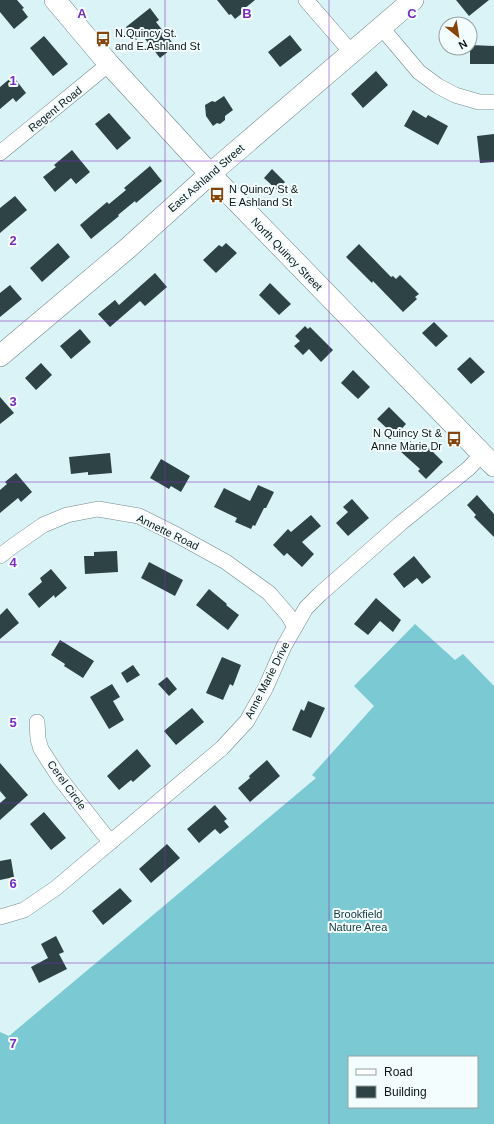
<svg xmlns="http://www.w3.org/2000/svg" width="494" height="1124" font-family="Arial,sans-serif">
<rect width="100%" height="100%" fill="#daf3f6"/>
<path fill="#7bcad3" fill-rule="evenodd" d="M415 624 455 660 463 654 494 686V1124H0V1032L9 1036 316 778 312 775 374 706 354 686ZM349 1057H477V1107H349Z"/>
<path fill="#2e4345" d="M0 0H17L24 8 22 9 28 17 14 29 0 12Z
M217 0H255L244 9 245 11 235 19 231 14 229 15Z
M456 0H489L469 16Z
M150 8 159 20 156 22 175 46 160 58 142 35 136 40 126 27Z
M290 35 302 50 280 67 268 52Z
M44 36 68 64 53 76 30 48Z
M470 45 494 46V64H470Z
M376 71 388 85 363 108 351 94Z
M13 76 26 93 16 102 13 98 0 109V87Z
M224 96 233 110 225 116V120L220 124 217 123 213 126 206 116 205 105 212 101 215 102Z
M413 110 426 118 428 115 448 126 438 145 404 126Z
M109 113 131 138 117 150 95 124Z
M494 134V162L480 163 477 136Z
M72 150 90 172 76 184 71 178 55 192 43 177 56 167 54 165Z
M150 166 162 181 136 203 135 201 118 215 119 216 91 239 80 225 107 202 109 204 126 190 124 188Z
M272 169 285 182 277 190 264 178Z
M15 196 27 210 0 233V208Z
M58 243 70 257 42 282 30 268Z
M226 243 237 253 216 273 203 260 219 245 222 247Z
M359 244 391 277 393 276 396 279 400 275 419 294 415 297 417 299 403 312 373 281 372 283 346 257Z
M155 273 167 287 145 306 140 301 110 327 98 314 115 300 119 305Z
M270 283 291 304 279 315 259 295Z
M10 285 22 299 0 317V293Z
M434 322 448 336 436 347 422 333Z
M305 326 308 329 310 327 333 350 321 362 309 349 303 355 294 346 300 341 295 336Z
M80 329 91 342 71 359 60 346Z
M470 357 485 372 471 384 457 369Z
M41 363 52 375 36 390 25 378Z
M353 370 370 387 358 399 341 383Z
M0 397 14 413 0 424Z
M389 407 406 424 395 436 377 419Z
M410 441 421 452 427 446 443 462 426 479 418 471 420 469 400 451Z
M110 453 112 473 88 475V472L71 474 69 457Z
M161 459 190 476 181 492 171 486 169 489 150 478Z
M16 473 32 492 21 502 18 498 0 513V490L7 484 5 482Z
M258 485 274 492 266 508H264L255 526 253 525 251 529 235 522 237 518 214 507 224 488 250 501Z
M477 495 494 514V537L474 517 476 515 467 505Z
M352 499 369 518 348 536 336 523 348 512 343 507Z
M311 515 321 526 302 542 314 554 302 567 287 553 284 556 273 545 288 529 291 532Z
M117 551 118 572 85 574 84 556H94V552Z
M414 556 431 577 422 584 417 578 404 588 393 574Z
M149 562 183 580 175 596 141 578Z
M51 569 67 588 55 598 54 595 39 608 28 594 42 582 40 578Z
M209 589 227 604 226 605 239 615 228 630 196 605Z
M376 598 401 620 393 632 380 621 368 635 354 624Z
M7 608 19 623 0 639V615Z
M60 640 94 661 83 678 64 666 65 664 51 655Z
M222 657 241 665 233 686 230 684 223 700 206 693Z
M133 665 140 675 127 683 121 673Z
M167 677 177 689 169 696 158 684Z
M112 684 120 697 113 701 124 720 109 729 90 697Z
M308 701 325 708 311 738 292 730 301 709 304 711Z
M192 708 204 722 176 745 164 731Z
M137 749 151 766 133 782 131 780 119 790 107 776Z
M267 760 280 776 250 802 238 788 250 778 249 776Z
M0 763 28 795 0 820V803L6 798 0 791Z
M215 805 227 819 224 821 229 827 220 834 215 829 199 843 187 829Z
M44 812 66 838 51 850 30 824Z
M167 844 180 858 151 883 139 869Z
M11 859 14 877 0 880V861Z
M120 888 132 901 103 925 92 911Z
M56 936 64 952 59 954 67 969 39 983 31 967 48 958 41 944Z"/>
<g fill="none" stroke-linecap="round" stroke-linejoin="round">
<defs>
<path id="street" d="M306 0 351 52
M381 27 419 72 438 86 455 95 479 102H494
M0 153 109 64
M0 556 13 546 43 525 67 515 98 509 139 516 177 535 226 562 269 593 288 615 295 627
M37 722 38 739 41 749 59 777 103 833 111 842
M0 917 24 910 56 888 222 748 247 721 266 687 284 646 306 608 320 594 401 523 469 468 482 454"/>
<path id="secondary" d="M55 0 109 64 210 174 494 466
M0 356 128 248 210 174 413 0"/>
</defs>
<use href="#street" stroke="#73898c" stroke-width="16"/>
<use href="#secondary" stroke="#73898c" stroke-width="22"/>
<use href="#street" stroke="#fff" stroke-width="15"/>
<use href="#secondary" stroke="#fff" stroke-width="21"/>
</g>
<path fill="none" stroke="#7b2cbf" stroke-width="1" stroke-opacity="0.55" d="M165 0V1124M329 0V1124M0 161H494M0 321H494M0 482H494M0 642H494M0 803H494M0 963H494"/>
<defs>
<symbol id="bus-bare" viewBox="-9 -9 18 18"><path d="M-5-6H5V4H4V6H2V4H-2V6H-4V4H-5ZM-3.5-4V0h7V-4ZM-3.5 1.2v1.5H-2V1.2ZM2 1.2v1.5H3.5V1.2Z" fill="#85450b" stroke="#f3fdfe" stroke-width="2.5" paint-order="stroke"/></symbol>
</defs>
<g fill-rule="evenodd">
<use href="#bus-bare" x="92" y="28" width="22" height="22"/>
<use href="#bus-bare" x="206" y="184" width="22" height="22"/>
<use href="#bus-bare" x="443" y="428" width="22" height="22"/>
</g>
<g text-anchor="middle" stroke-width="4" stroke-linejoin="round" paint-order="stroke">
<g font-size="11" fill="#0e1718" stroke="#f3fdfe" text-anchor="start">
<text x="115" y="37">N.Quincy St.<tspan x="115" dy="13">and E.Ashland St</tspan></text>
<text x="229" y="193">N Quincy St &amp;<tspan x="229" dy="13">E Ashland St</tspan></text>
<text x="442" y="437" text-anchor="end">N Quincy St &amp;<tspan x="442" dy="13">Anne Marie Dr</tspan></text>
</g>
<g font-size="11" fill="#0e1718" stroke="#f3fdfe">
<text transform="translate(55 109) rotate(-39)" y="4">Regent Road</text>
<text transform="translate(206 178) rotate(-41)" y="4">East Ashland Street</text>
<text transform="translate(287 254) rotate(46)" y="4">North Quincy Street</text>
<text transform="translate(168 532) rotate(26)" y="4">Annette Road</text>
<text transform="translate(267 680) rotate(-63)" y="4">Anne Marie Drive</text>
<text transform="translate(67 785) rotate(54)" y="4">Cerel Circle</text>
</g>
<g font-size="11" fill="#12393d" stroke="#f3fdfe">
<text x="358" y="918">Brookfield<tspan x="358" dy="13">Nature Area</tspan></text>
</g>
</g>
<g font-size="13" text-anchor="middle" font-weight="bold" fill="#7b2cbf" stroke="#f3fdfe" stroke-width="4" stroke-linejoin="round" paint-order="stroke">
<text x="82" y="18">A</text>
<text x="247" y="18">B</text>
<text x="412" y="18">C</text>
<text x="13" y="85">1</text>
<text x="13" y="245">2</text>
<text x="13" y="406">3</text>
<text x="13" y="567">4</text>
<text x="13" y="727">5</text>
<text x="13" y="888">6</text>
<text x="13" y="1048">7</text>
</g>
<rect x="348" y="1056" width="130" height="52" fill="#f3fdfe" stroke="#97a1a2"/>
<rect x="356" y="1069" width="20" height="6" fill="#ffffff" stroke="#97a1a2"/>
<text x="384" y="1076" font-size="12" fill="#0e1718">Road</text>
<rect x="356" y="1086" width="20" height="12" fill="#2e4345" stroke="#97a1a2"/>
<text x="384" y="1096" font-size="12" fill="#0e1718">Building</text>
<g transform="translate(458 36) rotate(150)"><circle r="19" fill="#f3fdfe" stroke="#97a1a2"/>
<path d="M0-3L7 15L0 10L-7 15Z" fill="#85450b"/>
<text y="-6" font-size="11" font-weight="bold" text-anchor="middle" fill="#0e1718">N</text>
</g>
</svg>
